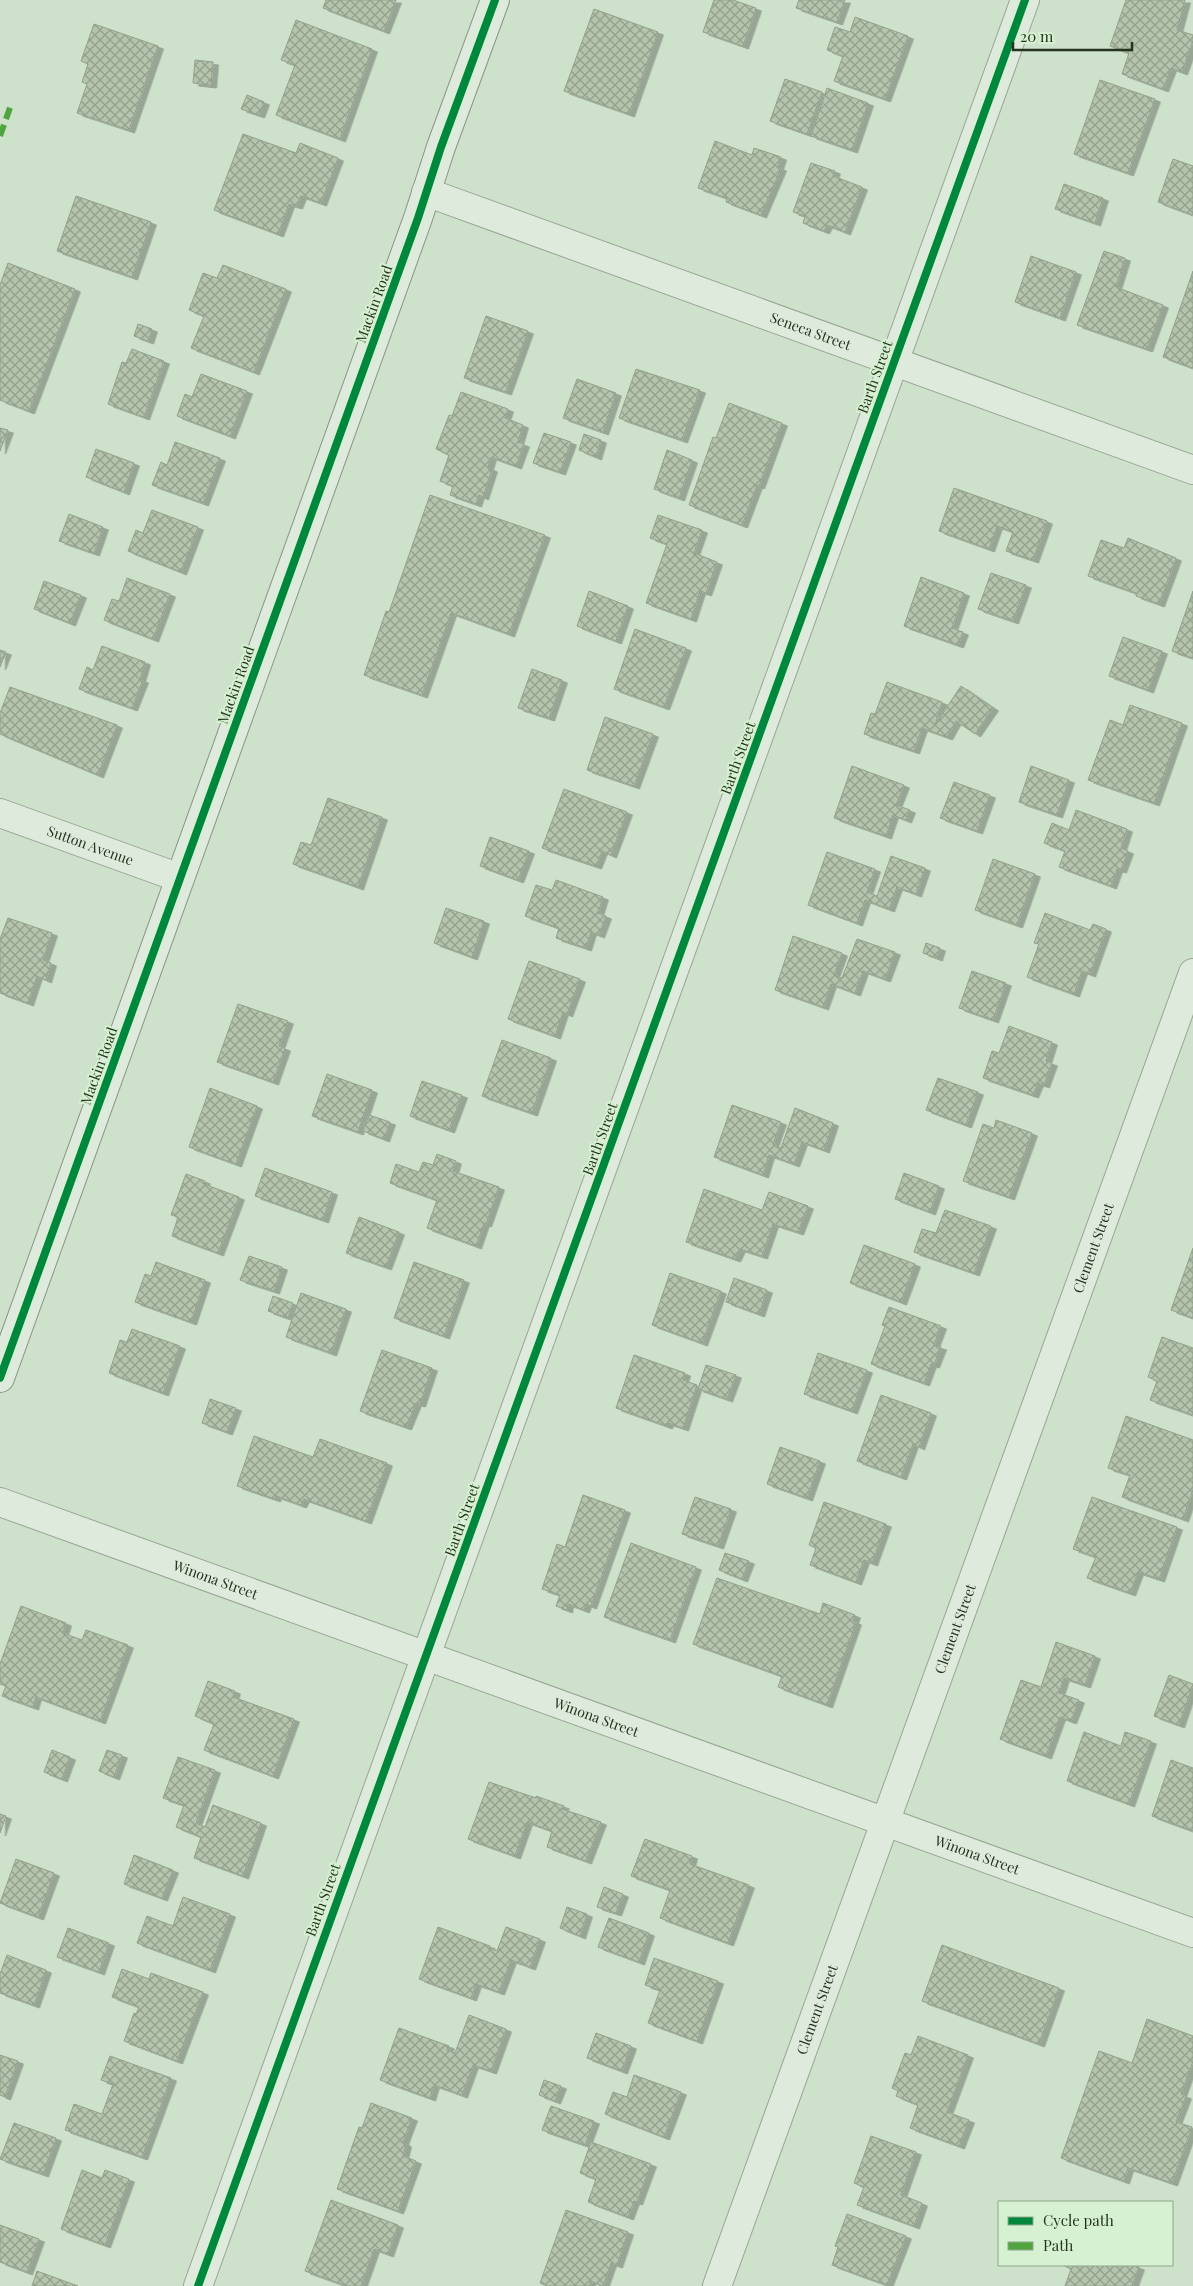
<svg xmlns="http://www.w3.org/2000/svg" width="1193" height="2286" font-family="'Playfair Display',serif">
<defs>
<pattern id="building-cross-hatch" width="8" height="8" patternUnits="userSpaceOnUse" patternTransform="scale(1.25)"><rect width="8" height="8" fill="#b4c4ad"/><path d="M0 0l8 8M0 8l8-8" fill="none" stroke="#92a08c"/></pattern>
<filter id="shadow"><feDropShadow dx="5.5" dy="3" stdDeviation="0" flood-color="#0004"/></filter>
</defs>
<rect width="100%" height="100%" fill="#cee1cb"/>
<path fill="url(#building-cross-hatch)" stroke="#92a18b" filter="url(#shadow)" d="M326 0H396L384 31 323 8Z
M714 0H733L756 8 743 46 703 32Z
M799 0H845L837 22 796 8Z
M1126 0H1185L1177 30 1193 35V41L1182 72 1171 68 1163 89 1122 74 1129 53 1110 46Z
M594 9 658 32 629 114 564 91Z
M855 17 908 36 885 99 834 81 843 56 827 50 835 27 850 32Z
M296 20 372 49 340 139 276 115 295 65 281 60Z
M94 24 158 46 129 130 77 113 87 84 82 82 88 64 81 61Z
M195 60 213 62 211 85 193 83Z
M785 79 822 92 807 134 770 121Z
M1100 80 1155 99 1128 173 1074 154Z
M827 88 868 103 852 150 811 136Z
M247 95 264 102 259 115 241 109Z
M243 134 296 153 300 143 338 158 321 203 301 196 297 206 289 204 278 234 214 210Z
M715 141 752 155 754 148 781 157 778 167 781 168 761 215 726 202 727 198 698 188Z
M1173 159 1193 166V215L1158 202Z
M811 163 835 171 833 176 862 187 845 232 827 225 824 231 803 223 805 216 793 212Z
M1064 184 1103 198 1095 223 1055 209Z
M76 196 151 222 132 277 57 251Z
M1104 251 1125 258 1116 287 1163 305 1147 349 1077 325Z
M1031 256 1076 272 1060 318 1015 302Z
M8 263 75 289 29 411 0 400V285Z
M223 265 286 289 254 372 191 348 204 316 189 310 203 273 217 278Z
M1193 271V368L1163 357Z
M486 316 528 331 506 392 464 378Z
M138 324 152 329 148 341 134 336Z
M132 349 164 361 144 417 108 404 122 362 126 363Z
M636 369 700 390 682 440 619 418Z
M201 374 247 391 230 436 177 416 185 394 192 397Z
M577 379 616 393 603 432 563 418Z
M461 392 508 409 505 418 523 425 518 442 524 444 516 466 491 457 488 467 492 469 483 497 479 495 476 504 450 495 453 486 440 481 449 455 436 449 449 415 452 416Z
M729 403 782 423 759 486 757 485 742 525 689 505 713 437 716 438Z
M0 428 8 430 0 451Z
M544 433 571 442 560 472 533 463Z
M584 434 601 440 596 457 579 450Z
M175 442 220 458 203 503 152 485 161 462 167 465Z
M96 449 134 463 124 492 86 477Z
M667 450 692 460 679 498 654 489Z
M954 488 1047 521 1033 560 1006 551 1013 532 997 526 989 549 939 531Z
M430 495 545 535 509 634 451 613 422 695 364 675 386 611 389 612Z
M152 510 198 527 181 572 128 551 136 530 143 533Z
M69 514 103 527 94 553 59 541Z
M658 515 702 530 694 553 717 562 706 593 700 591 691 619 646 603 667 544 650 538Z
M1128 538 1176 558 1159 604 1136 596V593L1088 576 1101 540 1124 548Z
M991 573 1026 585 1013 621 978 609Z
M921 577 964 593 952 628 963 632 958 645 904 626Z
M127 578 170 594 153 639 104 620 112 599 119 601Z
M44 581 81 595 70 623 34 609Z
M589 591 628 606 616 641 577 626Z
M1193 591V658L1172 651Z
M635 629 686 648 664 707 614 689Z
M1123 637 1162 651 1148 690 1109 676Z
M102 646 145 662 140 679 143 680 132 708 79 689 87 667 93 670Z
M0 650 6 652 0 667Z
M532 669 562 680 549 718 518 708Z
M887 682 942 702 935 725 961 686 993 708 975 734 956 721 947 737 922 728 914 751 864 734 871 713 875 714Z
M10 687 117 725 98 775 0 734V713Z
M1130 705 1182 723 1154 803 1088 780 1110 720 1123 725Z
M605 717 653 734 634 786 587 770Z
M852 766 904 785 896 805 910 810 906 820 893 815 886 836 834 818Z
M1031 766 1069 780 1057 815 1019 802Z
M954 782 990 795 977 831 940 818Z
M564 789 627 812 611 855 602 851 596 866 542 848Z
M328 798 382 817 358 887 293 864 301 842 311 845Z
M1076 810 1127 829 1121 848 1128 851 1121 870 1117 869 1111 886 1059 867 1065 851 1044 843 1052 823 1069 830Z
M490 837 529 851 518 880 480 866Z
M827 852 875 869 867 892 877 896 891 856 925 868 916 894 897 887 889 909 865 900 857 923 808 905Z
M993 859 1035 874 1017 925 975 910Z
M556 880 603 897 598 913 606 916 599 935 591 932 586 948 556 938 559 928 525 916 536 885 552 890Z
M446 908 484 921 472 957 434 943Z
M1045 913 1090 930 1093 924 1106 929 1090 974 1082 971 1074 994 1027 977 1039 944 1034 943Z
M8 918 52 933 43 960 51 963 46 980 37 976 28 1003 0 993V939Z
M793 936 842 953 834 975 842 978 857 939 895 952 885 979 863 971 855 993 831 984 823 1007 775 990Z
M926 943 940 948 937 958 923 953Z
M529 961 580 979 567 1014 563 1012 555 1036 508 1019Z
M972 971 1006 983 993 1020 959 1008Z
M238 1004 288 1021 279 1046 285 1048 273 1082 217 1062Z
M1009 1026 1052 1042 1046 1061 1052 1063 1044 1085 1038 1083 1033 1095 983 1078 992 1051 999 1053Z
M502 1040 551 1058 532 1113 482 1096Z
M327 1074 372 1090 358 1132 312 1116Z
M938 1078 978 1092 966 1125 926 1110Z
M422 1081 462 1095 449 1130 410 1116Z
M210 1088 257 1106 236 1164 189 1147Z
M732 1105 781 1122 773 1145 781 1148 795 1108 833 1123 824 1150 802 1142 794 1164 769 1155 763 1175 714 1157Z
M369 1115 390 1122 384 1139 363 1131Z
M996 1120 1032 1133 1009 1197 963 1181 983 1124 994 1128Z
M437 1154 456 1161 453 1171 499 1187 486 1224 484 1223 476 1246 427 1228 437 1200 390 1183 396 1164 419 1172 423 1162 433 1165Z
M265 1168 332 1192 323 1220 255 1196Z
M904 1173 939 1186 930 1212 895 1199Z
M186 1174 205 1181 204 1184 239 1197 218 1253 172 1236 178 1217 171 1215Z
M704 1189 762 1210 769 1192 808 1206 798 1232 773 1224 762 1256 740 1249 735 1259 686 1242Z
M945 1210 991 1226 974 1273 914 1252 922 1229 936 1233Z
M359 1217 399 1232 386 1267 346 1253Z
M864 1245 915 1264 901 1302 850 1283Z
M1193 1248V1318L1171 1310Z
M249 1256 282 1267 274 1291 240 1280Z
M156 1262 205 1280 191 1322 135 1302 145 1274 151 1276Z
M414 1262 464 1280 444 1336 394 1318Z
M670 1273 721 1291 702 1343 652 1325Z
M734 1278 767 1290 759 1314 726 1302Z
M301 1293 346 1309 331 1353 286 1337Z
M273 1296 293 1303 288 1318 268 1311Z
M889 1307 941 1326 934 1345 941 1347 934 1365 931 1364 924 1383 871 1364 885 1326 882 1325Z
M132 1329 180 1346 163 1393 109 1373 120 1340 127 1342Z
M1162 1337 1193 1348V1415L1150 1400 1157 1381 1148 1377Z
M382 1350 432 1368 420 1404 416 1403 406 1427 360 1411Z
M818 1353 867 1370 852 1411 804 1394Z
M634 1355 685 1373 683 1380 697 1385 683 1428 668 1423 667 1426 616 1408Z
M706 1365 736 1375 727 1399 698 1389Z
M881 1395 931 1413 919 1447 913 1444 901 1477 857 1461Z
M210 1399 236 1408 227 1432 202 1423Z
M1126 1416 1193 1440V1490L1183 1519 1122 1497 1130 1475 1108 1468Z
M254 1436 313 1457 320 1439 387 1463 366 1521 304 1499 301 1505 276 1496 275 1499 237 1486Z
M780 1447 820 1461 807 1498 767 1484Z
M583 1495 625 1510 591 1606 586 1604 584 1610 568 1604 567 1610 556 1606 560 1595 542 1589 557 1544 565 1547Z
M695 1497 731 1509 718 1546 682 1534Z
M1092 1497 1177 1527 1159 1579 1138 1572 1130 1593 1087 1578 1096 1557 1073 1549Z
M824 1502 886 1524 872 1563 864 1560 856 1582 810 1565 816 1548 809 1545Z
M631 1543 696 1567 670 1640 604 1617Z
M725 1553 749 1561 742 1579 719 1570Z
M717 1578 820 1614 823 1603 855 1615 853 1621 856 1622 827 1705 778 1687 782 1676 693 1644Z
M21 1606 66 1623 63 1633 82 1640 86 1630 128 1645 100 1721 36 1697 33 1707 2 1696 6 1686 0 1684V1664Z
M1056 1642 1095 1656 1085 1685 1064 1678 1059 1693 1079 1700 1071 1721 1060 1717 1046 1756 1000 1739 1021 1680 1041 1687Z
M1169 1675 1193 1684 1179 1725 1154 1716Z
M208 1681 235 1691 233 1697 294 1719 273 1776 204 1750 214 1724 195 1716Z
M1084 1732 1121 1746 1125 1732 1151 1741 1129 1804 1067 1781Z
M52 1750 70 1757 62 1779 44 1772Z
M107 1750 122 1755 114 1777 99 1771Z
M178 1757 215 1770 196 1823 205 1827 213 1805 261 1823 243 1876 194 1858 201 1837 176 1827 184 1805 163 1798Z
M1171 1760 1193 1768V1831L1152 1816Z
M489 1782 536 1798V1796L564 1806 562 1809 601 1822 586 1861 547 1847 552 1831 527 1822 515 1856 468 1839Z
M0 1814 6 1816 0 1833Z
M645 1839 692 1856 690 1864 749 1885 728 1943 660 1918 670 1890 631 1876Z
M134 1855 173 1870 162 1898 124 1884Z
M16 1859 54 1873 38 1917 0 1903Z
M604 1887 623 1894 616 1913 597 1907Z
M183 1897 230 1914 210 1970 137 1943 147 1916 173 1926Z
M567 1907 587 1914 580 1936 560 1928Z
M609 1918 649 1933 639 1962 598 1947Z
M438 1927 490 1946 489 1948 497 1951 506 1927 540 1939 530 1967 511 1960 499 1992 476 1984 471 1998 419 1979Z
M68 1928 109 1943 99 1972 57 1957Z
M942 1945 1059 1988 1039 2044 922 2001Z
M7 1955 46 1970 34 2005 0 1993V1974Z
M654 1958 718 1981 697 2041 648 2023 660 1990 645 1985Z
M122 1969 149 1979 151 1973 203 1992 177 2061 124 2041 134 2013 136 2014 139 2007 112 1997Z
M469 2015 506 2029 491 2071 473 2065 462 2095 434 2085 430 2098 380 2080 399 2028 449 2046 447 2050 455 2053Z
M1147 2019 1193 2036V2061L1181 2094 1186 2096 1176 2122 1192 2127 1172 2183 1128 2168 1124 2181 1061 2158 1099 2051 1132 2063Z
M596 2033 631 2046 622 2071 587 2058Z
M918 2036 968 2055 947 2112 969 2120 959 2146 910 2128 918 2105 896 2096 898 2091 892 2088 905 2053 911 2055Z
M0 2055 18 2061 5 2097 0 2095Z
M110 2056 171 2078 142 2157 65 2130 74 2104 102 2114 113 2084 101 2080Z
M634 2075 681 2092 664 2137 605 2114 613 2092 627 2097Z
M544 2080 561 2086 555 2101 539 2095Z
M371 2103 412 2118 403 2142 406 2144 403 2156 416 2161 398 2211 337 2189 359 2127 362 2128Z
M551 2106 594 2121 585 2145 542 2130Z
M14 2123 56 2138 43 2174 0 2159Z
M871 2136 916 2152 901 2195 922 2203 914 2226 857 2205 864 2187 854 2183Z
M591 2142 651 2164 637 2202 634 2201 628 2217 588 2202 596 2179 580 2173Z
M82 2170 102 2178 105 2170 129 2179 105 2245 61 2229Z
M331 2200 398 2225 388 2254 374 2249 361 2286H347L305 2271Z
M566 2210 628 2232 617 2265 611 2263 603 2286 591 2281 589 2286H547L540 2283Z
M847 2214 906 2236 887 2285 832 2265 838 2247 835 2246Z
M0 2225 39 2239 27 2272 0 2262Z
M1063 2265H1133L1139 2267 1132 2286H1065L1071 2269Z
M37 2271 78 2286H32Z"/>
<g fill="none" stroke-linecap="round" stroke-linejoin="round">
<defs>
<g id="street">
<path id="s1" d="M426 192 1193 470"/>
<path id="s2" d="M0 813 180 878"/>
<path id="s3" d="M0 1502 1193 1933"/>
<path d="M198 2286 1025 0"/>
<path id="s4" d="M717 2286 1193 973"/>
</g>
<path id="secondary" d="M0 1378 418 218 441 147 495 0"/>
</defs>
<use href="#street" stroke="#98a695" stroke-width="30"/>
<use href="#secondary" stroke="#889685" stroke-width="30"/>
<use href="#street" stroke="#deeadc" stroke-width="28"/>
<use href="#secondary" stroke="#deeadc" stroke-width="28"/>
<path stroke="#50a541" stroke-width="6" stroke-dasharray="12 6" stroke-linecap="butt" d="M0 136 12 102"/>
<defs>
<path id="cycleway" d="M0 1378 418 218 441 147 495 0
M198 2286 1025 0"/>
</defs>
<use href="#cycleway" stroke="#d6f1d2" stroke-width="11"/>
<use href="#cycleway" stroke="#00873e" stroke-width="8"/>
</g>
<g text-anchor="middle" stroke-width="4" stroke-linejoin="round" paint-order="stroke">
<g font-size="14" fill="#26331e" stroke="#d6f1d2">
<text transform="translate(374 304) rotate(-70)" y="5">Mackin Road</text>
<text dy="5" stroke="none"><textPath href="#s1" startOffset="409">Seneca Street</textPath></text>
<text transform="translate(875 377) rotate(-70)" y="5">Barth Street</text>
<text transform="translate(236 685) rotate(-70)" y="5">Mackin Road</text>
<text transform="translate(738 758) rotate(-70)" y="5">Barth Street</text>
<text dy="5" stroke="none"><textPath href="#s2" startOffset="96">Sutton Avenue</textPath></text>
<text transform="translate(99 1066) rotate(-70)" y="5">Mackin Road</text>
<text transform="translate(600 1139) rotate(-70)" y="5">Barth Street</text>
<text dy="5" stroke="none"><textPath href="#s4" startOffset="1104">Clement Street</textPath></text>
<text transform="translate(462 1520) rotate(-70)" y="5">Barth Street</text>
<text dy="5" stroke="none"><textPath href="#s3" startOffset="229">Winona Street</textPath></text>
<text dy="5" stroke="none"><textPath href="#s4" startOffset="699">Clement Street</textPath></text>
<text dy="5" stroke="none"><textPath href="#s3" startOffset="634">Winona Street</textPath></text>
<text dy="5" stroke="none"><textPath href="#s3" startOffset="1039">Winona Street</textPath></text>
<text transform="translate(323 1900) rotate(-70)" y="5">Barth Street</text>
<text dy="5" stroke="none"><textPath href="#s4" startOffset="294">Clement Street</textPath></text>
</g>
</g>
<rect x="998" y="2201" width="175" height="65" fill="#d6f1d2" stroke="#90a58a"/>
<rect x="1008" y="2217" width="25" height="8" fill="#00873e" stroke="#90a58a"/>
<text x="1043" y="2226" font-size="15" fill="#26331e">Cycle path</text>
<rect x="1008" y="2242" width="25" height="8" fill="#50a541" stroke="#90a58a"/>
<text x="1043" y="2251" font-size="15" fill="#26331e">Path</text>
<path d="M1013 42v8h119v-8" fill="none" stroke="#26331e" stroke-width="2.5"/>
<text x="1020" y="42" font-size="15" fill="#26331e" stroke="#d6f1d2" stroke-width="4" paint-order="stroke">20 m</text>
</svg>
